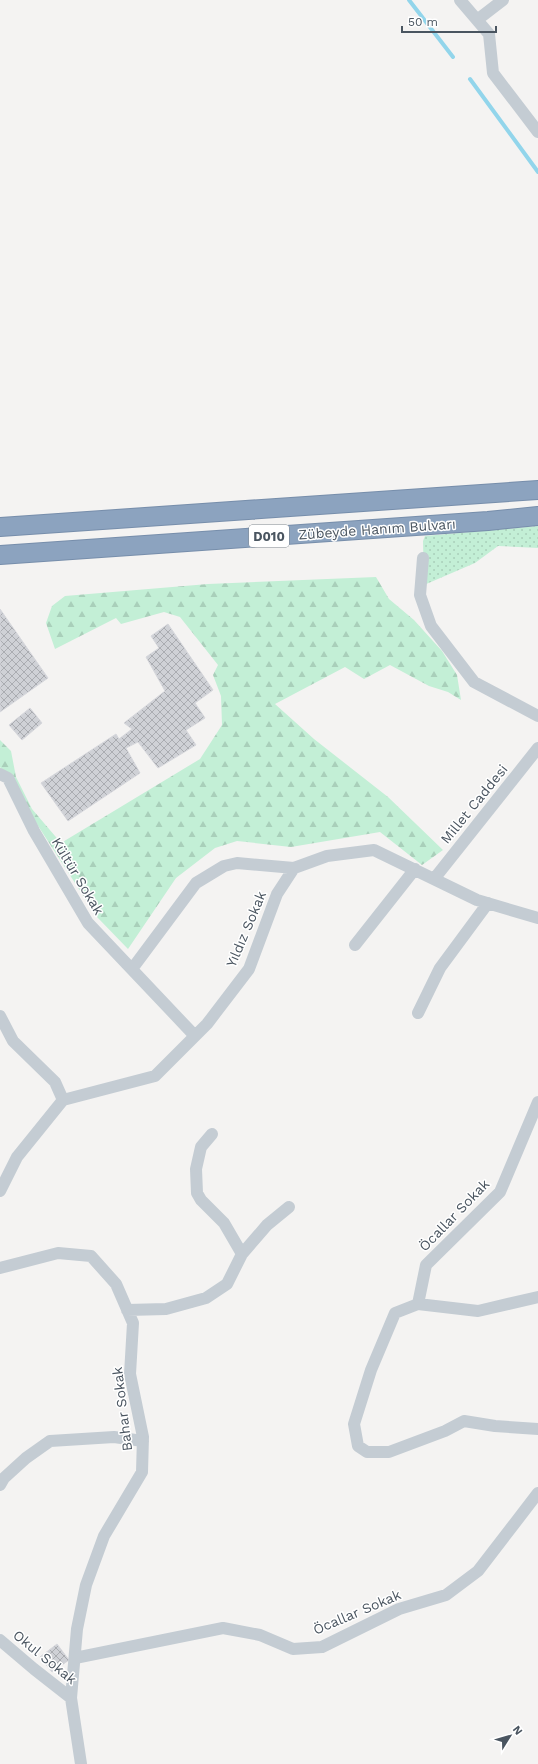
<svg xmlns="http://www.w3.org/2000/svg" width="538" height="1764" font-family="'Work Sans',sans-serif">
<defs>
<pattern id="grass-dots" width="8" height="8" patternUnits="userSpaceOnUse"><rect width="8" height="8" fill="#c3efd6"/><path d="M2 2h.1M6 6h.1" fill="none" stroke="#a9cfba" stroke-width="1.8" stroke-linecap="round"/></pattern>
<pattern id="forest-firs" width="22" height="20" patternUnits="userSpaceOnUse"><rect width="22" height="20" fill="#c3efd6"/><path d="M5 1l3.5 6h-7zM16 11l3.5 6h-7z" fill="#a9cfba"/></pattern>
<pattern id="building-cross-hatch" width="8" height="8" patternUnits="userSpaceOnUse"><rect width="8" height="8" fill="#cfd1d6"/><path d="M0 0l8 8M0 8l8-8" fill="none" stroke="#aaacb1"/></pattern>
</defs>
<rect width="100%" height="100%" fill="#f4f3f2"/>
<path fill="url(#grass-dots)" d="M538 526V548L498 546 475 563 424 585 423 541 425 536Z"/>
<path fill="url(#forest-firs)" d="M376 577 389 599 414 620 442 651 457 675 461 700 448 692 429 686 390 665 364 679 345 667 275 704 314 739 388 797 443 850 422 865 380 832 291 847 237 841 215 848 176 878 128 949 97 917 0 767V740L11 751 16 777 32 809 61 843 200 759 222 725 221 696 213 675 218 665 180 617 164 612 121 624 116 618 55 649 46 623 52 606 65 596 208 584Z"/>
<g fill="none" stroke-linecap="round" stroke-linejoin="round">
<path stroke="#92d5eb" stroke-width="4" d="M409 0 453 57
M470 79 538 172"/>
</g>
<path fill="url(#building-cross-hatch)" stroke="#d7d8dd" d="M0 609 48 678 0 712Z
M168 624 213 690 195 703 205 718 186 730 196 745 158 768 138 742 126 748 140 773 68 821 41 783 116 734 119 739 132 729 124 723 165 691 146 657 159 648 151 636Z
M30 708 42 723 22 740 9 725Z
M57 1644 69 1660 52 1672 40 1657Z"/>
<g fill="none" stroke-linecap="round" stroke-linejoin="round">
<defs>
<path id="highway" d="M0 527 538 490
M0 555 488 521 538 516"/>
</defs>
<use href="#highway" stroke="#778eab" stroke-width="20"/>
<path stroke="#c4ccd3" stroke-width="12" d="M460 0 489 34 493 73 538 132
M477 20 503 0
M423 558 420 595 431 626 474 682 538 716
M0 774 8 778 34 831 88 923 195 1036
M434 879 538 748
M355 945 415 869
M132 969 196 883 224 866 237 863 294 868
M418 1013 440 968 488 903
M0 1016 13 1041 55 1082 63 1100
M63 1100 155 1076 207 1024 249 969 277 894 294 868 327 856 374 850 477 900 538 918
M212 1134 201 1147 196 1169 197 1193 201 1200 224 1223 242 1254
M0 1191 17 1157 63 1100
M0 1268 58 1253 91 1256 116 1284 133 1323 130 1374 143 1437 142 1472 104 1536 86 1585 77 1629 71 1698 81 1764
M418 1304 395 1313 371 1370 354 1424 358 1446 367 1452H389L445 1431 464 1421 495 1426 538 1429
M418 1304 426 1265 500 1192 538 1102
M418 1304 478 1311 538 1297
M127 1310 166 1309 206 1298 227 1284 242 1254 267 1225 289 1207
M0 1485 4 1478 26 1458 50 1441 114 1437 143 1441
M0 1640 34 1669 71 1698
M75 1658 223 1628 260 1635 293 1649 322 1647 399 1609 446 1595 478 1571 538 1493"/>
<use href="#highway" stroke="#8ca3bf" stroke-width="18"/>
</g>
<g text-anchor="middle" stroke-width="3" stroke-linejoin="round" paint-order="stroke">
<rect fill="#fff" stroke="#808890" stroke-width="1" x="249" y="525" width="40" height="22" rx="3"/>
<g font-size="13" font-weight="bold" fill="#4a5560">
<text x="269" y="541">D010</text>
</g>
<g font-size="14" fill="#4a5560" stroke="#fff">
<text transform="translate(377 529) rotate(-4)" y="5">Zübeyde Hanım Bulvarı</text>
<text transform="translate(474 804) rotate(-51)" y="5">Millet Caddesi</text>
<text transform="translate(78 876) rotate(59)" y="5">Kültür Sokak</text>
<text transform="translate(246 929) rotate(-67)" y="5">Yıldız Sokak</text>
<text transform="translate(454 1215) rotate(-46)" y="5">Öcallar Sokak</text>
<text transform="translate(122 1409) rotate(-97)" y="5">Bahar Sokak</text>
<text transform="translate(357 1612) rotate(-23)" y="5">Öcallar Sokak</text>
<text transform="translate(45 1657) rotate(39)" y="5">Okul Sokak</text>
</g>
</g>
<g transform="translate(510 1736) rotate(53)" stroke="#ffffff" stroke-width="3" paint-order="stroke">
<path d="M0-3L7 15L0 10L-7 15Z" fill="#4a5560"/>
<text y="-6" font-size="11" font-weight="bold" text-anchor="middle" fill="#4a5560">N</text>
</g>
<path d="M402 26v6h94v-6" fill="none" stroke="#4a5560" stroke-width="2"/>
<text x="408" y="26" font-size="12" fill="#4a5560" stroke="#ffffff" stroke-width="3" paint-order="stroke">50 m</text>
</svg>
